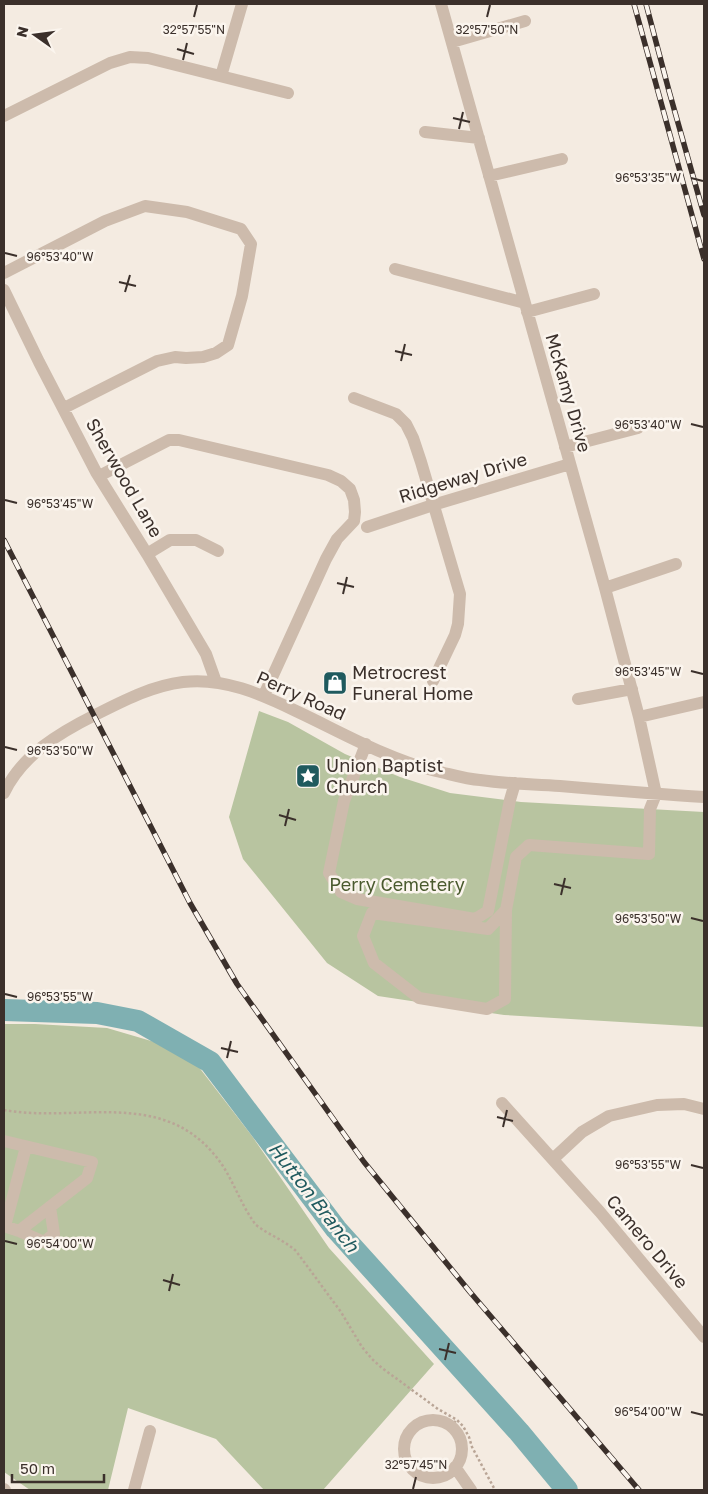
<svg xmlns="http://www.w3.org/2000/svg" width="708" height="1494" font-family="'Golos Text',sans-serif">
<rect width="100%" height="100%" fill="#f4ebe1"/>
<path fill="#b8c4a0" d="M259 711 288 722 345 754 400 777 450 793 521 802 704 812V1027L504 1015 378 996 327 963 243 859 229 817Z
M4 1024H35L107 1028 158 1043 198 1066 252 1136 329 1248 434 1364 323 1490H264L216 1439 128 1408 108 1490H30L4 1472Z"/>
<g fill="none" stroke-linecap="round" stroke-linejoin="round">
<path stroke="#7fb0b2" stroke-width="22" d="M4 1010 97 1013 138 1021 210 1062 336 1229 519 1432 567 1490"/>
<path stroke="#b9a596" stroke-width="2.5" stroke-dasharray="2.5 2.5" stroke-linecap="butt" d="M4 1110C76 1123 158 1089 213 1153 232 1174 239 1203 256 1225 269 1235 284 1240 296 1251L341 1312 362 1347 372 1359 382 1368 438 1409 457 1420 463 1426 469 1437 472 1447 495 1490
M450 1426 457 1420"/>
<path stroke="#cdbbac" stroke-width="12" d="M441 4 605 588 639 717 656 794 650 809 649 854 529 845 516 857 506 910 505 999 487 1009 419 998 374 963 363 936 372 913 488 929 506 910
M452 42 525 21
M221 76 242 4
M4 116 110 63 130 57 148 58 288 93
M425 132 479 138
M489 176 562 159
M395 269 525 303
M4 273 105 221 145 206 187 212 241 229 251 244 242 296 228 345 216 353 203 357 186 358 175 357 157 361 64 408
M4 290 39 362 96 472 147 554 206 654 216 682
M527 312 594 294
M354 398 396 414 406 424 413 438 421 462 460 594 458 624 455 635 433 681
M565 447 638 428
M99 476 169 440H179L328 475 341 481 350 489 354 500 355 512 354 521 337 539 326 559 264 695
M367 527 433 505 570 464
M147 554 170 540H196L218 551
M605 588 676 564
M578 699 632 689
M639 717 704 702
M366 744 344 801 329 873 341 892 357 899 475 919 488 911 510 800 515 783
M4 793C22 755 59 733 95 715 123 701 151 686 183 682 223 677 261 694 296 711 341 732 387 759 436 771 450 774 465 779 480 780 507 784 534 784 560 786 608 790 656 794 704 797
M502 1103 600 1212 704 1337
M4 1141 92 1162 87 1178 19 1231 4 1226
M553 1159 582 1132 609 1116 657 1105 684 1104 704 1109
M5 1226 26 1147
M19 1231 44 1242 54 1234 50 1207
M404 1449a29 29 0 1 1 58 0a29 29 0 1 1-58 0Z
M455 1467 471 1490
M4 1489 5 1490
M134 1490 150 1431"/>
<defs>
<path id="rail" d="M634 4 704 259
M646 4 669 91 704 215
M4 540 190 903 237 984 364 1162 470 1292 639 1490"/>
</defs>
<use href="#rail" stroke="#3b302b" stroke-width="5.5"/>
<use href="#rail" stroke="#fbf5ee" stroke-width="4" stroke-dasharray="11" stroke-linecap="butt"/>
</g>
<path fill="none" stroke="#3b302b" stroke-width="2" d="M194 17 197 5M487 17 490 5M177 49 194 54M183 60 187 43M453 118 470 122M459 129 463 112M691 178 703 181M5 253 17 256M119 282 136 286M125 292 130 275M395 351 412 355M401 361 405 344M691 424 703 427M5 500 17 503M337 583 354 587M343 594 347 577M691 671 703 674M5 747 17 750M279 815 296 820M285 826 289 809M554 884 571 888M561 895 565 878M691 918 703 921M5 994 17 997M221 1048 238 1052M227 1058 231 1041M497 1117 513 1121M503 1127 507 1110M691 1165 703 1168M5 1241 17 1244M163 1280 180 1285M169 1291 173 1274M439 1349 456 1353M445 1360 449 1343M691 1412 703 1415M413 1489 416 1477"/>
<defs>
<symbol id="shop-square" viewBox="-11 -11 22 22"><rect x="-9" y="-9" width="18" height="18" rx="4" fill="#1f5a5e" stroke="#fbf5ee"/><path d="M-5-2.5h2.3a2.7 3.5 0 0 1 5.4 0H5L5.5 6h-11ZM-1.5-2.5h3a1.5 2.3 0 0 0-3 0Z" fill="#fff"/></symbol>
<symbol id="sight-square" viewBox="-11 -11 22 22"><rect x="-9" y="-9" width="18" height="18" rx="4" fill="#1f5a5e" stroke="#fbf5ee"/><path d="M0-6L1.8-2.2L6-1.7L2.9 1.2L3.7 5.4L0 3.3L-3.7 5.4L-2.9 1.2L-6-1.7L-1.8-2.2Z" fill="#fff"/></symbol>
</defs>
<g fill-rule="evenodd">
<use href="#shop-square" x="321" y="669" width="28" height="28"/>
<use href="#sight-square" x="294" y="762" width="28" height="28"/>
</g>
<g text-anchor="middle" stroke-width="5" stroke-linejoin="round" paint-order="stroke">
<g font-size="18" fill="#3b302b" stroke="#fbf5ee">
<text transform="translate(568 393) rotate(74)" y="6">McKamy Drive</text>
<text transform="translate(124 478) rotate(60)" y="6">Sherwood Lane</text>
<text transform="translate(463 478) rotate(-17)" y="6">Ridgeway Drive</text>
<text transform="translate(301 696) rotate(24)" y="6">Perry Road</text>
<text transform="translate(647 1242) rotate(50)" y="6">Camero Drive</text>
</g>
<g font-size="18" fill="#3b302b" stroke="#fbf5ee" text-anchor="start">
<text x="352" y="679">Metrocrest<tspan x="352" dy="21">Funeral Home</tspan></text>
<text x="326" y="772">Union Baptist<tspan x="326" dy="21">Church</tspan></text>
</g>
<g font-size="18" fill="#4a5a2e" stroke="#fbf5ee">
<text x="397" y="891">Perry Cemetery</text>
</g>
<g font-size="19" font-style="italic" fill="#1f5a5e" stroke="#fbf5ee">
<text transform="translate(314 1197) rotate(52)" y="7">Hutton Branch</text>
</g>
</g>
<g font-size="12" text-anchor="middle" fill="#3b302b" stroke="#fbf5ee" stroke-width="5" stroke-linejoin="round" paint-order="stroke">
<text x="194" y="34">32°57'55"N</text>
<text x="487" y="34">32°57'50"N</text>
<text x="648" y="182">96°53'35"W</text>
<text x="60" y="261">96°53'40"W</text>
<text x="648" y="429">96°53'40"W</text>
<text x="60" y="508">96°53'45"W</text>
<text x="648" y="676">96°53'45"W</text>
<text x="60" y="755">96°53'50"W</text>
<text x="648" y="923">96°53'50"W</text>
<text x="60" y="1001">96°53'55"W</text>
<text x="648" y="1169">96°53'55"W</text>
<text x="60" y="1248">96°54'00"W</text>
<text x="648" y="1416">96°54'00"W</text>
<text x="416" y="1469">32°57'45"N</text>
</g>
<rect width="708" height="1494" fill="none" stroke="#3b302b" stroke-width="10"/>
<g transform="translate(35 35) rotate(284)" stroke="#fbf5ee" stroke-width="4" paint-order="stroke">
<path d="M0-4L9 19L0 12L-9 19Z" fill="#3b302b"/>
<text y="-8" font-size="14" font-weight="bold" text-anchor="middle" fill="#3b302b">N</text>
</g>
<path d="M12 1474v8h92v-8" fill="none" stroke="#3b302b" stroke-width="2.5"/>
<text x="20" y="1474" font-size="15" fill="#3b302b" stroke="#fbf5ee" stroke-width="4" paint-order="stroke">50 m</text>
</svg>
